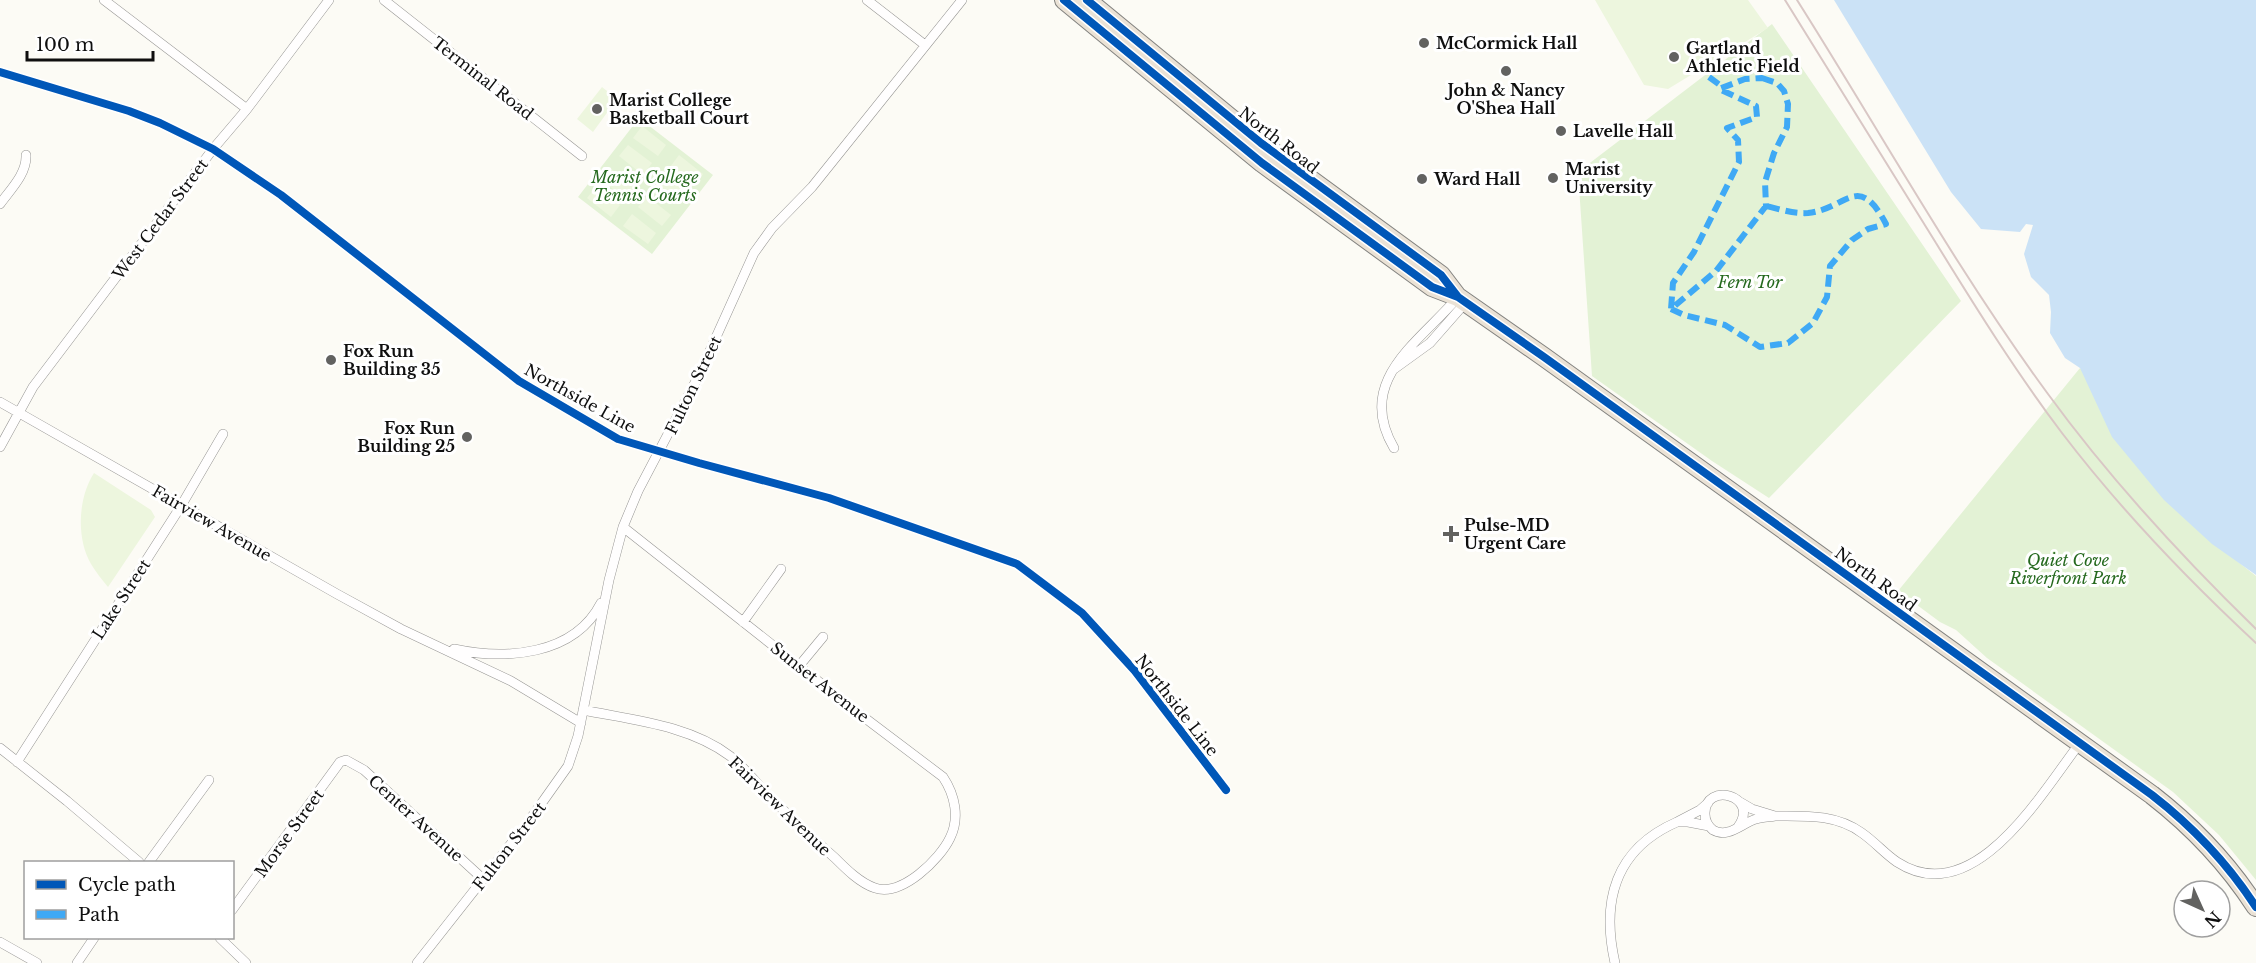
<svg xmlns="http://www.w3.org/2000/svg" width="2256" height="963" font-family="'Libre Baskerville',serif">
<rect width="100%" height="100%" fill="#fcfbf5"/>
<path fill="#e3f2d5" d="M1772 24 1961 301 1769 498 1712 461 1592 376 1578 172Z
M639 118 713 175 652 254 578 197Z
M2080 368 2237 561 2256 576V880L2219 835 2173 792 1987 658 1956 630 1940 622 1898 591Z"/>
<path fill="#edf6de" d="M1595 0H1748L1768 28 1668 89 1644 85Z
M602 87 617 99 593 132 577 119Z
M642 126 666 145 658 156 633 138Z
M628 145 652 163 643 175 619 156Z
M679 155 703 174 695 185 670 167Z
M610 168 634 187 625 198 601 180Z
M665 173 689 191 680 203 656 184Z
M596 187 620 205 611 217 587 198Z
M647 196 671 215 662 226 638 207Z
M632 214 656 233 648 244 623 226Z
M94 473 151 510 155 517 108 587C102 580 96 572 91 564 76 538 78 498 94 473Z"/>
<path fill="#cbe2f6" d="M1834 0H2256V575L2212 544 2164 500 2112 437 2080 368 2065 358 2050 333 2051 312 2049 295 2031 277 2024 254 2033 225 2026 224 2020 232 1981 229 1951 192Z"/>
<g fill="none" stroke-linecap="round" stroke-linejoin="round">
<defs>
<path id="street" d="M104 0 247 109
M384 0 582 156
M867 0 925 45
M0 204C10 190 27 174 26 155
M1394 369 1430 343 1466 302
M0 402 337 594 401 629 511 681 581 723
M0 447 33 387 213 149 247 109 329 0
M1394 448C1354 380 1420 342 1458 297
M743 622 781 569
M454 649C505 660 574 656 601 603
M799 666 823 637
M583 710C632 720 689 725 730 756 743 766 754 780 765 792 788 815 811 837 835 858 846 869 860 883 875 888 902 897 940 859 950 838 960 818 955 795 943 777L861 715 623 527
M0 748 67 801 139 862
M17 762 181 506 223 434
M1708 803 1700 810 1677 822H1688L1709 826
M1775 816C1806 816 1836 814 1862 833 1875 842 1885 854 1897 862 1974 912 2042 792 2080 743
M1738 827C1761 795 1704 781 1705 814 1705 820 1708 826 1713 830 1728 839 1742 823 1756 819 1762 817 1769 817 1775 816L1752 809 1740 802
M149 862 209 780
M232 910 340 762 346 760 364 770 483 879
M220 938 246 963
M0 942 37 963
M77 963 94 938
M417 963 529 821 568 766 578 736 609 580 623 527 638 491 699 375 754 253 772 228 812 187 962 0
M1615 963C1601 901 1615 849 1677 822"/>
<path id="highway" d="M1064 0 1262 163 1432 287 1458 297 1544 357 2152 795C2192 826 2228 864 2256 907
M1087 0 1261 143 1441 275 1457 296"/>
</defs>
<use href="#street" stroke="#969593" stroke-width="10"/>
<use href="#highway" stroke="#838380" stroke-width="20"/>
<use href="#street" stroke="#fffefe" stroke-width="9"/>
<use href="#highway" stroke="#eae2d6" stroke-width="18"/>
<path stroke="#d9c7c5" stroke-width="2" d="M1785 0C1836 81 1886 162 1936 243 1976 308 2016 372 2062 433 2120 509 2186 578 2256 643
M1797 0C1880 131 1956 269 2048 394 2110 479 2181 556 2256 629"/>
<path stroke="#3fa9f5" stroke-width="6" stroke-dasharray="12 6" stroke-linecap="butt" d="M1709 77 1724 88
M1762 78 1777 83 1784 91 1788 104 1787 127 1774 153 1765 182 1766 206 1716 271 1671 309 1673 283 1694 252 1739 162 1738 140 1727 128 1757 117 1756 106 1719 89 1745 79Z
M1671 309 1684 315 1725 325 1760 347 1788 343 1813 323 1827 297 1830 266 1852 240 1868 229 1886 224C1858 171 1847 209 1808 213 1794 214 1779 209 1766 206"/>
<defs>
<path id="cycleway" d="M1064 0 1262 163 1432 287 1458 297 1544 357 2152 795C2192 826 2228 864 2256 907
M1087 0 1261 143 1441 275 1458 297
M0 72 129 111 160 123 213 149 281 195 519 381 618 439 699 463 829 498 1017 564 1082 613 1135 671 1226 790"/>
</defs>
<use href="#cycleway" stroke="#fff" stroke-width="11"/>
<use href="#cycleway" stroke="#0057b8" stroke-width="8"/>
</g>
<g fill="#626260" stroke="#fff" stroke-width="2">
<circle cx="1424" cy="43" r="6"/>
<circle cx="1674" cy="57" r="6"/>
<circle cx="1506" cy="71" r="6"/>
<circle cx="597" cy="109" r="6"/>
<circle cx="1561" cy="131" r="6"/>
<circle cx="1553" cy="178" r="6"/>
<circle cx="1422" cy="179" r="6"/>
<circle cx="331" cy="360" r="6"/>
<circle cx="467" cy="437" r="6"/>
<path d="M1448 525h6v6h6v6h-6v6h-6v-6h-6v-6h6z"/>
</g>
<g text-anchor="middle" stroke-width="6" stroke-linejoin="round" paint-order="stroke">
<g font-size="16" font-weight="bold" fill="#0f0f0f" stroke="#fff" text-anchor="start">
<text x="1436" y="49">McCormick Hall</text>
<text x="1686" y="54">Gartland<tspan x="1686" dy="18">Athletic Field</tspan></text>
<text x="1506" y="96" text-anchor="middle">John &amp; Nancy<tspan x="1506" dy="18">O'Shea Hall</tspan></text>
<text x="609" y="106">Marist College<tspan x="609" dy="18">Basketball Court</tspan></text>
<text x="1573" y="137">Lavelle Hall</text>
<text x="1565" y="175">Marist<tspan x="1565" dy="18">University</tspan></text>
<text x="1434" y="185">Ward Hall</text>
<text x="343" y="357">Fox Run<tspan x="343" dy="18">Building 35</tspan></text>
<text x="455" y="434" text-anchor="end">Fox Run<tspan x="455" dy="18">Building 25</tspan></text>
<text x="1464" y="531">Pulse-MD<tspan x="1464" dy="18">Urgent Care</tspan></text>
</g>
<g font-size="16" fill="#0f0f0f" stroke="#fff">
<text transform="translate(483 78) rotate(38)" y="6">Terminal Road</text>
<text transform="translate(1279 140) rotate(38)" y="6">North Road</text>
<text transform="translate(160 219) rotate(-53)" y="6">West Cedar Street</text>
<text transform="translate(693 385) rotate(-64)" y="6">Fulton Street</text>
<text transform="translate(580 398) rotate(29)" y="6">Northside Line</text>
<text transform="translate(212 523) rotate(30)" y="6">Fairview Avenue</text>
<text transform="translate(1876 579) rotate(36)" y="6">North Road</text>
<text transform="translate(121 599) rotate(-57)" y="6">Lake Street</text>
<text transform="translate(820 682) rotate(38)" y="6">Sunset Avenue</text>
<text transform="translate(1177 705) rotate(52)" y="6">Northside Line</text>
<text transform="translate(780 806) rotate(44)" y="6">Fairview Avenue</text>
<text transform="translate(416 818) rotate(42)" y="6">Center Avenue</text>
<text transform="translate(289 833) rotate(-54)" y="6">Morse Street</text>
<text transform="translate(509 846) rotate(-52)" y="6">Fulton Street</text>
</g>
<g font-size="16" font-style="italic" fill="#25691e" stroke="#fff">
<text x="645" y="183">Marist College<tspan x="645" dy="18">Tennis Courts</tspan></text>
<text x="1750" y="288">Fern Tor</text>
<text x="2068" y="566">Quiet Cove<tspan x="2068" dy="18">Riverfront Park</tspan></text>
</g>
</g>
<rect x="24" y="861" width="210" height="78" fill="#ffffff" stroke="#9f9f9f" stroke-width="1.5"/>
<rect x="36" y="880" width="30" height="9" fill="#0057b8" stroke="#9f9f9f" stroke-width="1.5"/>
<text x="78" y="891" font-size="18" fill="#0f0f0f">Cycle path</text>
<rect x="36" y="910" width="30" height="9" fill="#3fa9f5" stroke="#9f9f9f" stroke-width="1.5"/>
<text x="78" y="921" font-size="18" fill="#0f0f0f">Path</text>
<g transform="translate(2202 909) rotate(135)"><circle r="28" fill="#ffffff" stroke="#9f9f9f" stroke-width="1.5"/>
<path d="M0-4.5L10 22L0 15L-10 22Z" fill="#626260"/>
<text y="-9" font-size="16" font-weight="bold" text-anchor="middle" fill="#0f0f0f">N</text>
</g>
<path d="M27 51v9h126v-9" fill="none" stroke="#0f0f0f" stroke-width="3"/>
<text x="36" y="51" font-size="18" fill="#0f0f0f" stroke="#ffffff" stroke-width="4.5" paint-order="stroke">100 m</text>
</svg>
